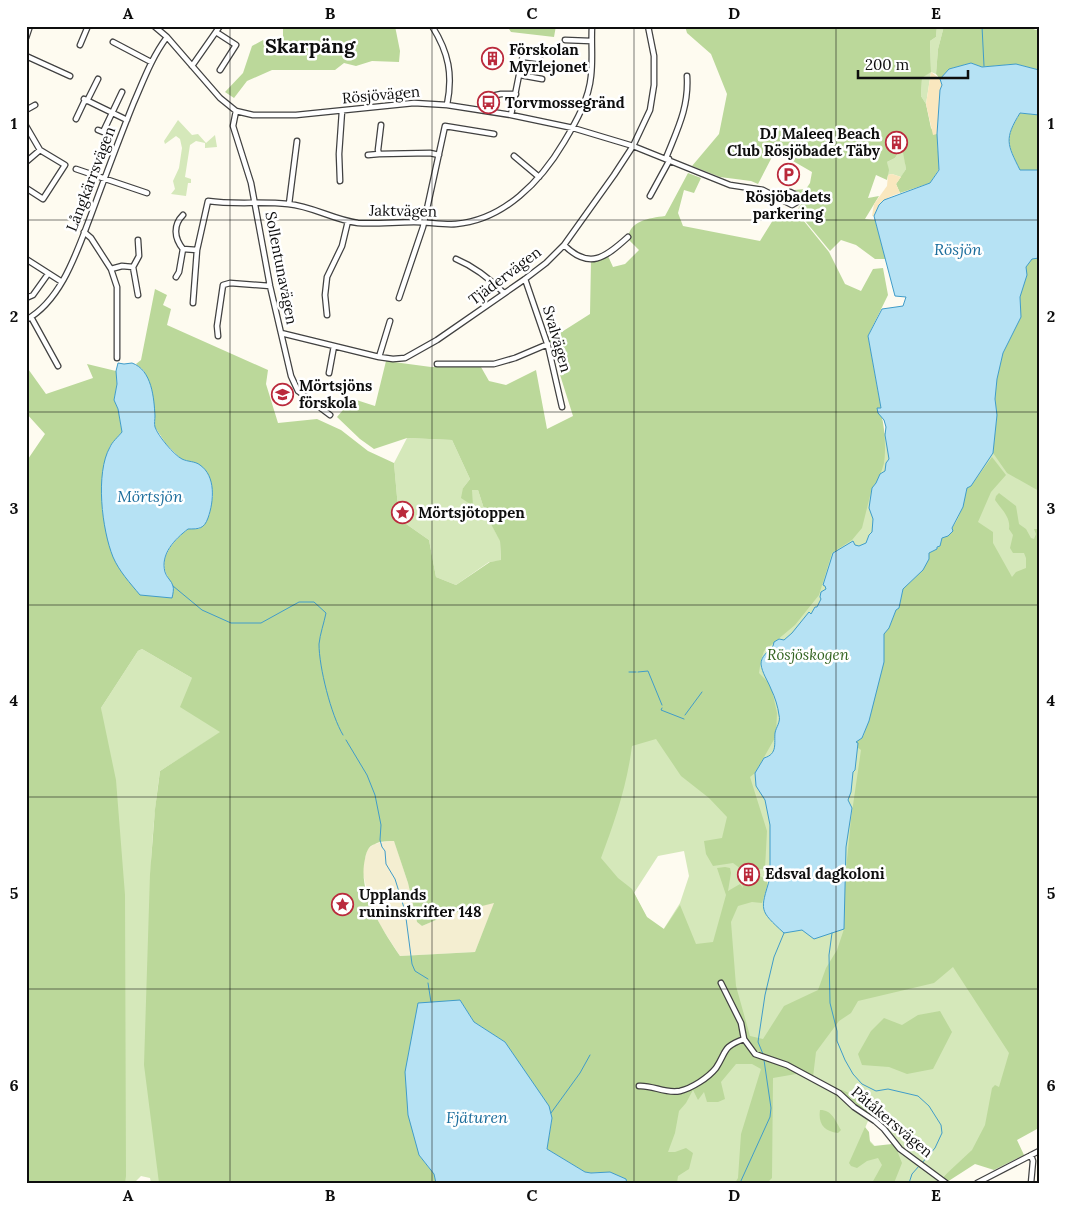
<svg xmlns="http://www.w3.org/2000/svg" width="1065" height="1209" font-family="Lora,serif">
<rect width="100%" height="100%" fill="#fefbf0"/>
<path fill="#f4eed1" d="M394 840 408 883 417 922 422 926 450 914 495 902 475 952 400 956 380 925 370 902 362 870 367 850 374 844Z"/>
<path fill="#d5e8ba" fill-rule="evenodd" d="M937 26H944L938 49 936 74 931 72 926 104 921 96 922 78 931 71 930 41 936 37Z
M178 120 192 135 198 134 206 143 215 135 217 147 205 148V143L196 141 190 145 185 177 191 179V183H188L186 196 171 194 175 189 173 181 179 168 182 148 180 139 176 136 165 144 164 141Z
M1039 123V1119L1015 1120 935 1183H620L485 1010 612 389 885 433C887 424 884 419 878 413ZM684 851 689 876 680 903 663 930 647 918 634 893 658 856ZM868 1121C882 1125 887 1139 897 1148V1152L882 1154 863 1133Z
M903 146 906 169 901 177 892 174 888 175 887 162 895 158Z
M407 438 452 440 470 479 463 488 478 490 486 515 500 540 501 561 489 562 456 585 436 577 429 540 399 519 394 463Z
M142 649 192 678 221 732 160 771C153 818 150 865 150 912L160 1183H151L150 1178 141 1176 134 1183H124L101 708 138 651Z"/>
<path fill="#bbd89a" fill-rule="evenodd" d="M283 26H395L400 51 399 62 372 61 356 66 344 63 335 70H272L247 81 234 98 225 92 243 73 252 46 263 40 272 52 283 46Z
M507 26H556L554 37 511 32Z
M685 26H937L936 37 930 41 931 72 922 78 921 96 926 104 931 128 937 134 939 169 930 183 900 193 896 184 906 169 902 147 895 158 887 162 889 170 887 180 876 175 868 198 879 196 865 219 875 220 886 259H875L856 245 841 240 830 251 806 222 796 212 801 204 799 194 794 190 806 189 810 183 812 172 786 157H772L758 184 751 181 720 177 692 166 719 134 727 94 711 54 687 33Z
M944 26H1025L1036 30 1039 29V70L1016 64 982 67 971 63 949 69 940 79 936 74 938 49Z
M1020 113 1039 115V170H1020C1007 143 1004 140 1020 113Z
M688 173 701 178 694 193 684 190 678 213 683 226 760 241 778 212 799 215 829 252 845 284 861 291 873 269 883 268 888 295 868 336 881 408H877C878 411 879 413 881 415 885 424 886 453 884 463 882 471 878 481 872 488L862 528 852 540 832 553 819 595 795 625 764 651 761 660 759 673 768 682 772 690 777 713 776 736 755 773 750 777 767 831 765 869H741L733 863 713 866 706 854 704 841 722 838 727 817 709 798 681 776 656 739 632 746C627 785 615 821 601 858L618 878 632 889 647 917 664 929 680 905 696 944 713 942 726 895 717 868 725 867 730 868 731 873 728 891 740 884 743 888 742 883 760 876 767 880V886L762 903 752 902 738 906 731 922 736 986 750 1036 763 1039 784 1006 818 990 826 968 837 950 844 929 845 880 851 819 861 750 857 747 855 742 862 738 864 735 884 662V634L889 628 896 610 899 608 903 589 923 570 929 553 940 546C942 534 947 536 953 527 961 515 964 502 967 488L971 486 992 457 1006 475 991 492 978 522 993 532V543L1012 577 1016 572 1026 568V558L1024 553H1013L1010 548 1013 535 1009 529C1011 517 1001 509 995 500L996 496 999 493 1016 506 1019 524 1026 529 1031 538 1034 539 1036 534 1034 529H1039V1130L1037 1129 1017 1140 1024 1155 994 1170 975 1164 947 1182 943 1177 972 1150 985 1125 992 1088 995 1085 999 1087 1009 1053 953 967 934 983 858 1001 851 1013 839 1021 816 1052 813 1077 797 1068 796 1074 773 1078 772 1178 767 1183H735L738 1178 741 1134 761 1069 752 1064H736L721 1082 725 1099 718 1102H707L704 1092 698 1100 693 1090 686 1103 679 1111 675 1133 668 1152H675L686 1148 693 1153 689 1169 678 1176 677 1183H627L626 1179 610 1172 591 1173 585 1172 547 1149 552 1118 505 1042 474 1022 460 1000 419 1155 434 1174 436 1183H159L144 1065 150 874 155 809 160 771 220 732 180 707 192 678 142 649 138 651 101 708 116 780 125 895 126 1176 125 1183H26V462L45 434 26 413V402L28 401 26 396V366L46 394 93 378 87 364 116 371 117 384 114 400 118 409 122 432 110 446 107 454 102 481V510L114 558 121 571 140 594 170 580C155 561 173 541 188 529H199L209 516 213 495 211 482 198 464 181 459 166 444 155 427V414L144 371 136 364 141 360 155 289 167 295 163 305 171 309 167 325 268 370 266 384 278 423 317 419 341 430 368 451 394 463 399 519 429 540 436 577 456 585 490 562 501 560 500 541 486 515 478 490H472L473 506 461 498 463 488 470 479 452 440 407 438 374 449 360 439 337 417 343 410 344 396 375 406 386 361 431 367H481L489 381 506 385 536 370 547 429 573 416 549 340 590 314 591 261H596L608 256 613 267 625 264 639 250 628 239C629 221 649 218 665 216ZM394 841 408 883 417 922 422 926 450 914 494 903 475 952 400 956C383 930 357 893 365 859 366 853 368 846 375 844 380 841 388 841 394 841Z
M1039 258V491L1007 473 993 453 997 415 995 399 997 379 1003 353 1021 317 1020 297 1027 275 1026 267 1032 259Z
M940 1011 952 1032 933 1069 907 1074 889 1067 862 1065 858 1054 871 1031 884 1018 902 1025 918 1015Z
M839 1090H842L874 1104 876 1111 871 1117 852 1105Z
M820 1110C832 1110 835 1120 841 1130L838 1133C824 1131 818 1124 820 1110Z
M865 1127 869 1132 870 1142 874 1146 892 1144 896 1148 902 1163 894 1183H872L882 1165 878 1158 867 1161 857 1168 851 1166 849 1163Z"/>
<path fill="#f9e7be" d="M931 72 940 79 942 85 940 90 937 134 933 135 926 104Z
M892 174 901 177 896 184 900 193C885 198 881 201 874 216H872L874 204 887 186 888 175Z"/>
<path fill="#b6e2f4" stroke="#409cc9" d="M971 63 982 67 1016 64 1039 70V115L1020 113C1004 139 1007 144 1020 170H1039V258L1032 259 1026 267 1027 275 1020 297 1021 317 1003 353 997 379 995 399 997 415 993 453 971 486 967 488 963 507 952 528 953 531 948 536 942 538 940 546 937 547V549L929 553V559L923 570 903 589 899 608 896 610 889 628 884 634V662L869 721 862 738 856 742 858 743 855 770 853 772 851 792 848 800 852 808 846 847 844 929 814 939 802 930 784 933C759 910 760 911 770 878L767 877V871L770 867V825L765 800 756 786 755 773 764 758C778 754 774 743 775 733 776 727 781 722 779 715 778 707 775 697 771 689 768 681 762 673 761 664 761 656 768 652 773 646L774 642 779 639 784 640 792 633 809 612 811 614 815 607H817L821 599 820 597 821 592 826 589 825 586 823 585 833 553 853 541 855 545 859 546 866 543 869 535 872 532 873 519 869 508 872 488 876 483 880 474 885 471 886 463 889 459 885 435 886 427 884 420 878 413 877 408H881L868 336 882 309 903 306 906 297 895 296 874 216 879 205 884 200 930 183 939 170 937 134 940 90 942 85 940 79 949 69Z
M118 363 124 364 132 363C152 370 154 398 155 416 155 419 154 424 155 427 158 436 174 455 182 459 188 462 195 461 200 465 216 476 214 501 208 518 204 529 199 529 188 529 175 539 160 554 165 572 166 577 172 581 173 586 174 589 173 594 172 598L140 595C130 583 119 571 113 557 102 530 95 473 110 447 112 442 118 437 122 432L118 409 114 400 117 384 116 371Z
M460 1000 474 1022 505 1042 549 1106 552 1118 547 1149 585 1172 591 1173 610 1172 626 1179 627 1183H436L434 1174 419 1155 408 1115 405 1072 418 1003Z"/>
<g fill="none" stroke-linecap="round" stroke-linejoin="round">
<path stroke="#409cc9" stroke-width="1" d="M982 26 984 66
M173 586 202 610 231 623H261L299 602H314L326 613C324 623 320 634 319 644 319 667 331 715 343 735
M629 672H636
M638 672 648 671 662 705
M662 708 661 710 684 719
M685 715 702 692
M346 740 367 775 375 795 381 825 380 840 382 847 385 851 386 864 395 879 406 914
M406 918 412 964 415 971 428 979
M832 933 829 955 830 1003 837 1031V1041L845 1060 853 1074 862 1084 876 1091 888 1089 918 1096 929 1106 941 1125 942 1133 935 1148 922 1163
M428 983 431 1002
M763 1054 758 1042 765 995 774 957 784 933
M551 1113 580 1073 590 1055
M740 1183 770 1117 771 1108 764 1060
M909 1183 912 1174 919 1166"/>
<defs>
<path id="minor" d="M154 26 167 37 220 98 236 111 253 115H296L414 103 447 105 511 115 573 128 633 146 730 185 763 190 792 205 797 202 798 197 796 195 790 192 772 194
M432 26C449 53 453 75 447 105
M216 32 236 45 220 70
M26 38 30 26
M565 40 591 41
M113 42 151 62
M80 45 88 26
M26 56 70 76
M524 57 540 59
M192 66 220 26
M520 75 542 79
M84 99 127 120
M87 101 98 79
M487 101V97L501 94H516
M26 110 35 105
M236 111 233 126 251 183 270 286 291 376 298 391 330 415
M511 115 523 55
M76 119 85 100
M381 125 378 150 379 154 430 153 439 155
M26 126 40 150 65 165 43 199 26 188
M98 130 103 132 122 92
M368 155 379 154
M514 156 539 177
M666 158C677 130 689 108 687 76
M26 162 40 150
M76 169 147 193
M340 181 339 154 342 111
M650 196 668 163 669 159
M289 204 297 141
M84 232 91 238 111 269 117 287V358
M564 245C589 270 605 258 628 237
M183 249C174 238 173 225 183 215
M26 259 62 282
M456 259C475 267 489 278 504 293
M133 267 138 295
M111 269 122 266 133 267 139 256 138 240
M176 277 179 272 183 249 197 250
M525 279 548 346 562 407
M26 298 33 295 48 274
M399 298 423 227 445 126 494 134
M193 303 197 250 208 201C235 205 261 201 288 204 312 206 334 220 358 223 376 224 396 222 414 222 428 222 443 225 456 224 504 220 541 181 564 142 576 122 589 99 591 76 593 59 591 43 592 26
M327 315 325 295 327 277 342 246 348 221
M31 317 58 366
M26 320C62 300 77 251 91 215 105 177 119 139 134 102 144 79 152 57 167 37
M281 333 379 357 393 359 405 358 437 340 525 279 546 263 564 245 614 175 633 146 650 110 654 85V56L648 26
M218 336 217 326 223 285 230 283 270 286
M379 357 390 321
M437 364H494L515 358 548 344
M329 373 334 346
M721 983 741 1023 744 1039 755 1054 787 1065 839 1093 854 1107 875 1121 884 1129 900 1149 946 1183
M639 1086C653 1085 665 1094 680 1091 692 1088 708 1078 716 1068 727 1051 722 1047 744 1039
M977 1183 1039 1151
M1031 1183 1033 1161 1031 1155"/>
</defs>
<use href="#minor" stroke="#414141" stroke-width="7"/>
<use href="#minor" stroke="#fff" stroke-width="4.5"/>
</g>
<path fill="none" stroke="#0e0e0e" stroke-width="1" stroke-opacity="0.55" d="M230 26V1183M432 26V1183M634 26V1183M836 26V1183M26 220H1039M26 412H1039M26 605H1039M26 797H1039M26 989H1039"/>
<defs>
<symbol id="building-ring" viewBox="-11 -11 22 22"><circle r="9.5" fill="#fff" stroke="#ba2a3c" stroke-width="1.5"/><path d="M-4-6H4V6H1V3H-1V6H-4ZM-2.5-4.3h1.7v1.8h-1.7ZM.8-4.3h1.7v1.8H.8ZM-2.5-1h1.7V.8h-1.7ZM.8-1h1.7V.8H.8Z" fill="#ba2a3c"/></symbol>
<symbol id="bus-ring" viewBox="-11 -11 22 22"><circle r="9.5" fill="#fff" stroke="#ba2a3c" stroke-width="1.5"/><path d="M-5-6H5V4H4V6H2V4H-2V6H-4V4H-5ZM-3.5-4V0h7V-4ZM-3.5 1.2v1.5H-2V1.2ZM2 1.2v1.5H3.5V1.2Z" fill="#ba2a3c"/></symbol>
<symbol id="parking-ring" viewBox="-11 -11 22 22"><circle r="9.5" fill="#fff" stroke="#ba2a3c" stroke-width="1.5"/><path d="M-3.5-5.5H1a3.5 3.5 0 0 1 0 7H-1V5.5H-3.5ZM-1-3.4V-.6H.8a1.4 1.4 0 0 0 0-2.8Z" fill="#ba2a3c"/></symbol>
<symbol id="school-ring" viewBox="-11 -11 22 22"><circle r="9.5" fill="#fff" stroke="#ba2a3c" stroke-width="1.5"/><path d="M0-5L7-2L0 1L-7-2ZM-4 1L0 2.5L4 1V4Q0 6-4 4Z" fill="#ba2a3c"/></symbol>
<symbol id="sight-ring" viewBox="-11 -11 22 22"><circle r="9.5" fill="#fff" stroke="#ba2a3c" stroke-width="1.5"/><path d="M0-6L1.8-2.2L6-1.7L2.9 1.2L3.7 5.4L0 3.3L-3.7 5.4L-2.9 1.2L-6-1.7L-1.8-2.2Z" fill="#ba2a3c"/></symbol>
</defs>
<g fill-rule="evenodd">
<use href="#building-ring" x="480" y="46" width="25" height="25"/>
<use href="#bus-ring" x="476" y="90" width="25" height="25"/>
<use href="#building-ring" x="884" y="130" width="25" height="25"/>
<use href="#parking-ring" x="776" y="162" width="25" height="25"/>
<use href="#school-ring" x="270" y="382" width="25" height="25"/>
<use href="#sight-ring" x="390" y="500" width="25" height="25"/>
<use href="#building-ring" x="736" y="862" width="25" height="25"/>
<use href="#sight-ring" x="330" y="892" width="25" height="25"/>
</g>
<g text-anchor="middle" stroke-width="5" stroke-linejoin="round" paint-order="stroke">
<g font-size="15" font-weight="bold" fill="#0e0e0e" stroke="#fff" text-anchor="start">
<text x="509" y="55">Förskolan<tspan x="509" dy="17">Myrlejonet</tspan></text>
<text x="505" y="108">Torvmossegränd</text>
<text x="880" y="139" text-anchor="end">DJ Maleeq Beach<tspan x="880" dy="17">Club Rösjöbadet Täby</tspan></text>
<text x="788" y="202" text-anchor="middle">Rösjöbadets<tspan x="788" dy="17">parkering</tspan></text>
<text x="299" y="391">Mörtsjöns<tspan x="299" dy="17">förskola</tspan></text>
<text x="418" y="518">Mörtsjötoppen</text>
<text x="765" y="879">Edsval dagkoloni</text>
<text x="359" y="900">Upplands<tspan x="359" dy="17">runinskrifter 148</tspan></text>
</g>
<g font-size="15" fill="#0e0e0e" stroke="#fff">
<text transform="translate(381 95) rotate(-5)" y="5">Rösjövägen</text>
<text transform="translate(91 179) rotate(-69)" y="5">Långkärrsvägen</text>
<text transform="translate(403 211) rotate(1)" y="5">Jaktvägen</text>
<text transform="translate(281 268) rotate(79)" y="5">Sollentunavägen</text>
<text transform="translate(505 276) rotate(-37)" y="5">Tjädervägen</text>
<text transform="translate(557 339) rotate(74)" y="5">Svalvägen</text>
<text transform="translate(892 1122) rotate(40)" y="5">Påtåkersvägen</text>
</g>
<g font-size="15" font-style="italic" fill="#336420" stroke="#fff">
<text x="808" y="660">Rösjöskogen</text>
</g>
<g font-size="16" font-style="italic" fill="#1b6d9c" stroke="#fff">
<text x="958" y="255">Rösjön</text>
<text x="150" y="502">Mörtsjön</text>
<text x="477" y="1123">Fjäturen</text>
</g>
<g font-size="20" font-weight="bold" fill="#0e0e0e" stroke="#fff">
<text x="310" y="53">Skarpäng</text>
</g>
</g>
<rect width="1065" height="1209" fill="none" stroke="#ffffff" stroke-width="55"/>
<path d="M858 70v8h110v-8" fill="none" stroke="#0e0e0e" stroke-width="2.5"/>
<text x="865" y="70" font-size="15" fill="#0e0e0e" stroke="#ffffff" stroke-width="4" paint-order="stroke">200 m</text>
<rect x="28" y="28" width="1010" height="1154" fill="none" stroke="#0e0e0e" stroke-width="2"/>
<g font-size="16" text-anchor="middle" font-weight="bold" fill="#0e0e0e">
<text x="128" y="19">A</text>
<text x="330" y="19">B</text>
<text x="532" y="19">C</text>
<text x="734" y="19">D</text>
<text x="936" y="19">E</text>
<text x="14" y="129">1</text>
<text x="1051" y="129">1</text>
<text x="14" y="322">2</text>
<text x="1051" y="322">2</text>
<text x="14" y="514">3</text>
<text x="1051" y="514">3</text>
<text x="14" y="706">4</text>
<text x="1051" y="706">4</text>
<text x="14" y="899">5</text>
<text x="1051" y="899">5</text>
<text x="14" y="1091">6</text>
<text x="1051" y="1091">6</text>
<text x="128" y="1201">A</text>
<text x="330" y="1201">B</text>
<text x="532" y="1201">C</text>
<text x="734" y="1201">D</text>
<text x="936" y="1201">E</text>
</g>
</svg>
